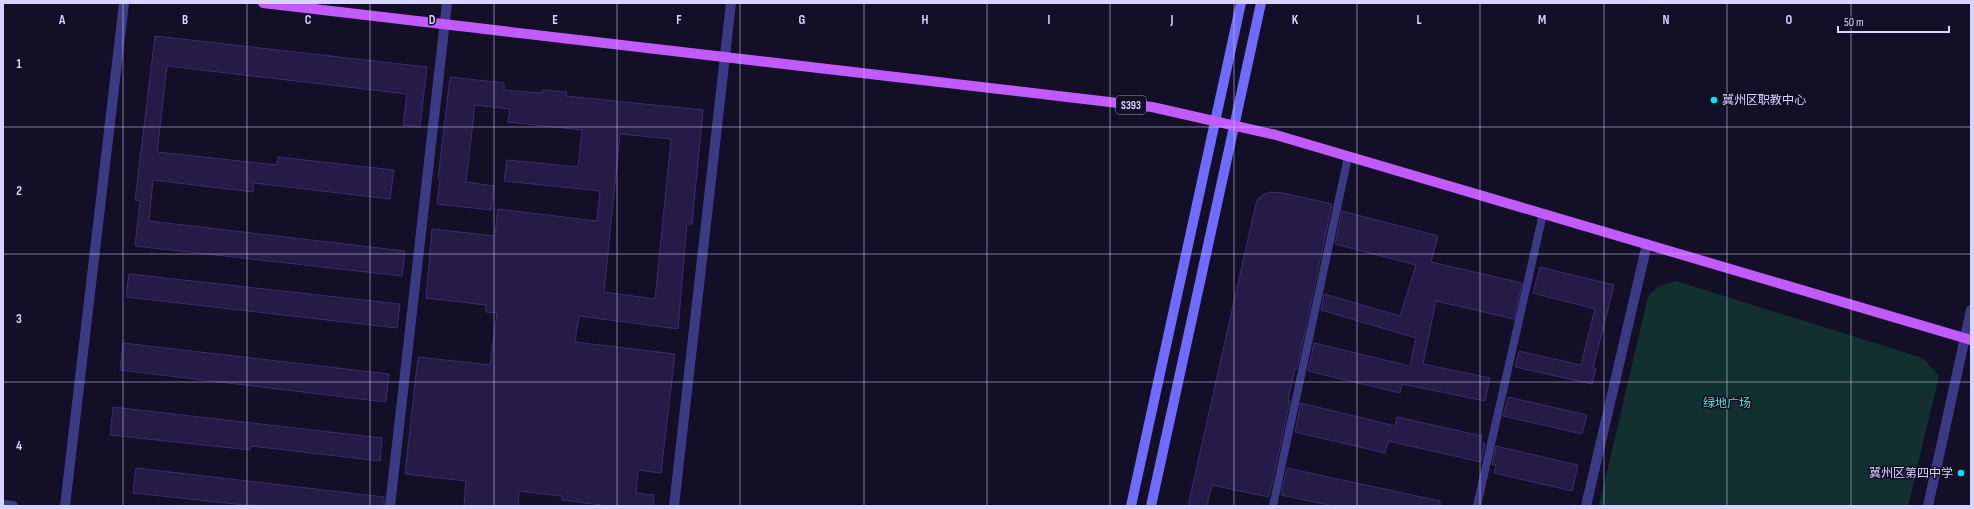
<svg xmlns="http://www.w3.org/2000/svg" width="1974" height="509" font-family="'Sofia Sans Condensed','Noto Sans SC',sans-serif">
<rect width="100%" height="100%" fill="#130f26"/>
<path fill="#12302f" d="M1676 281 1923 358 1939 376 1908 506H1599L1648 296 1659 286Z"/>
<path fill="#241b47" stroke="#3b2d73" fill-rule="evenodd" d="M155 36 427 67 420 127 403 125 407 94 167 66 157 152 277 165 278 157 394 170 390 199 254 183 253 192 153 180 149 221 405 251 402 276 135 246 140 201 135 200Z
M450 77 504 83V90L541 93 542 90 567 92 566 96 703 110 692 224H687L678 329 579 316 575 342 675 354 661 473 638 470 636 493 654 495 653 506H609L562 500V496L519 491 518 506H464L466 481 405 474 418 357 490 365 497 313 486 312V305L426 298 432 229 495 236 498 209 597 221 600 191 504 181 507 160 578 167 582 130 508 122 510 109 475 105 466 182 494 186 491 210 437 204 440 180 438 179ZM620 134 671 139 655 299 604 292Z
M1270 192 1283 193 1332 204 1297 369 1295 368 1288 400 1290 401 1270 493 1268 497 1212 485 1207 506H1188L1255 208 1257 200 1263 195Z
M1342 211 1438 236 1431 262 1522 283 1514 319 1436 301 1423 364 1490 378 1485 401 1402 384 1400 393 1308 371 1314 343 1410 366 1416 338 1321 310 1324 294 1400 316 1416 265 1335 244Z
M1540 267 1614 285 1593 368H1596L1592 384 1515 367 1519 351 1581 365 1595 309 1533 293Z
M129 274 400 304 397 328 126 297Z
M123 343 389 374 386 402 120 370Z
M1508 397 1587 415 1582 434 1503 416Z
M1301 403 1395 426 1397 417 1482 436 1481 443 1485 444 1481 462 1388 441 1385 453 1295 432Z
M113 407 382 438 380 461 251 446 250 450 110 435Z
M1496 446 1578 465 1572 491 1494 473 1496 465 1492 464Z
M136 468 384 497V506H266L245 504V505L133 493Z
M1287 468 1440 501V506H1334L1281 495Z"/>
<g fill="none" stroke-linecap="round" stroke-linejoin="round">
<path stroke="#3d3a85" stroke-width="8" d="M1273 506 1348 157
M1477 506 1543 214"/>
<path stroke="#3d3a85" stroke-width="10" d="M390 506 447 3
M674 506 731 3
M1586 506 1647 244"/>
<path stroke="#3d3a85" stroke-width="10" d="M3 505 13 506
M65 506 124 3
M1928 506 1971 310"/>
<path stroke="#6f6bff" stroke-width="10" d="M1131 506 1241 3
M1151 506 1261 3"/>
<path stroke="#c25bff" stroke-width="10" d="M263 3 1152 107 1276 135 1971 340"/>
</g>
<path fill="none" stroke="#d9d4ff" stroke-width="1" stroke-opacity="0.55" d="M123 3V506M247 3V506M370 3V506M494 3V506M617 3V506M740 3V506M864 3V506M987 3V506M1110 3V506M1234 3V506M1357 3V506M1480 3V506M1604 3V506M1727 3V506M1851 3V506M3 127H1971M3 254H1971M3 382H1971"/>
<g fill="#00e5ff" stroke="#130f26" stroke-width="1.5">
<circle cx="1714" cy="100" r="4"/>
<circle cx="1961" cy="473" r="4"/>
</g>
<g text-anchor="middle" stroke-width="3" stroke-linejoin="round" paint-order="stroke">
<rect fill="#130f26" stroke="#9e99be" stroke-width="1" x="1116" y="96" width="30" height="18" rx="3"/>
<g font-size="11" font-weight="bold" fill="#d9d4ff">
<text x="1131" y="109">S393</text>
</g>
<g font-size="12" fill="#d9d4ff" stroke="#130f26" text-anchor="start">
<text x="1722" y="104">冀州区职教中心</text>
<text x="1953" y="477" text-anchor="end">冀州区第四中学</text>
</g>
<g font-size="12" fill="#5fe0c0" stroke="#130f26">
<text x="1727" y="407">绿地广场</text>
</g>
</g>
<g font-size="13" text-anchor="middle" font-weight="bold" fill="#d9d4ff" stroke="#130f26" stroke-width="3" stroke-linejoin="round" paint-order="stroke">
<text x="62" y="24">A</text>
<text x="185" y="24">B</text>
<text x="308" y="24">C</text>
<text x="432" y="24">D</text>
<text x="555" y="24">E</text>
<text x="679" y="24">F</text>
<text x="802" y="24">G</text>
<text x="925" y="24">H</text>
<text x="1049" y="24">I</text>
<text x="1172" y="24">J</text>
<text x="1295" y="24">K</text>
<text x="1419" y="24">L</text>
<text x="1542" y="24">M</text>
<text x="1666" y="24">N</text>
<text x="1789" y="24">O</text>
<text x="19" y="68">1</text>
<text x="19" y="195">2</text>
<text x="19" y="323">3</text>
<text x="19" y="450">4</text>
</g>
<rect width="1974" height="509" fill="none" stroke="#d9d4ff" stroke-width="8"/>
<path d="M1838 26v6h111v-6" fill="none" stroke="#d9d4ff" stroke-width="2"/>
<text x="1844" y="26" font-size="12" fill="#d9d4ff" stroke="#130f26" stroke-width="3" paint-order="stroke">50 m</text>
</svg>
